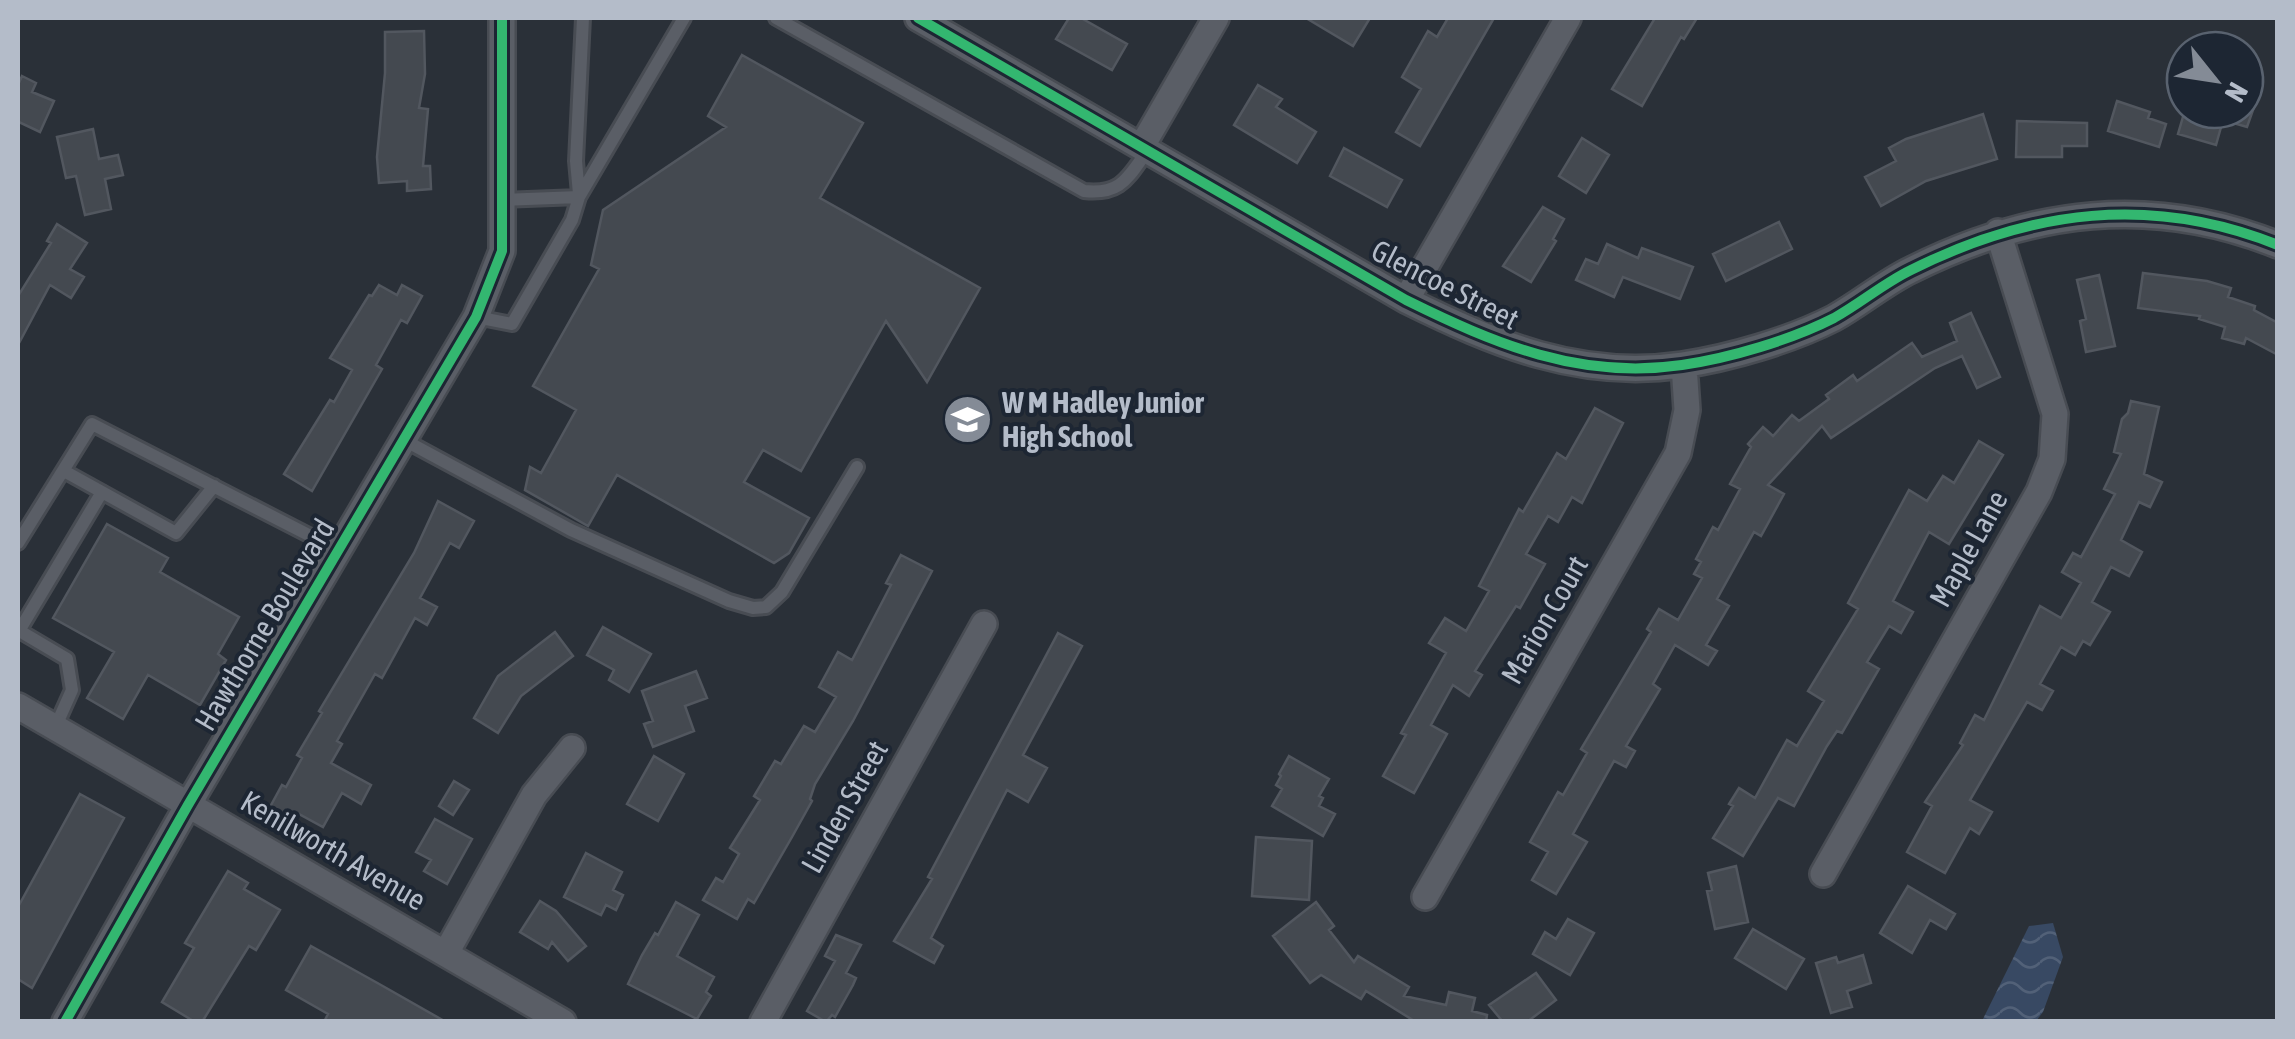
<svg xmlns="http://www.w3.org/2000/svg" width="2295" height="1039" font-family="'Asap Condensed',sans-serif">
<defs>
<pattern id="water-waves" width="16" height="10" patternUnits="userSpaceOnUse" patternTransform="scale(2.5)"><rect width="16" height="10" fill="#384963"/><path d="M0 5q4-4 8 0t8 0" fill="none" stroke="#526178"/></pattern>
</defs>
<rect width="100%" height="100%" fill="#2a3038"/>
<path fill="url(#water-waves)" d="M2053 923 2063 957 2043 1012 2036 1021H1982L2029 926Z"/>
<path fill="#444950" stroke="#52575f" stroke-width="2.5" d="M1069 18H1081L1127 44 1112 70 1056 39Z
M1306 18H1370L1353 46Z
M1448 18H1494L1420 146 1396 132 1421 89 1402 77 1428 31 1437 37Z
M1655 18H1697L1684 39 1681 37 1642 106 1612 89Z
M424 31 425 74 419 108 428 109 423 166H430L431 189 407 191V181L379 183 377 157 385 73V32Z
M742 55 863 123 820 198 980 288 927 382 886 321 801 471 763 450 744 482 809 518 789 553 774 563 617 475 588 526 525 490 530 467 541 473 576 410 533 386 599 269 591 265 603 210 726 127 708 116Z
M22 76 36 83 32 92 54 101 40 132 19 122 18 125V85Z
M1258 85 1282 99 1276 107 1316 132 1297 163 1234 125Z
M2117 101 2150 112 2148 118 2166 124 2159 147 2108 131Z
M2185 110H2253L2247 127 2223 120 2216 145 2178 134Z
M1983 114 1997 159 1926 181 1881 206 1865 177 1896 161 1889 148 1906 139Z
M2017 121 2087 123V146H2062V157H2016Z
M93 129 99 159 118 155 123 175 105 179 111 209 85 215 76 176 66 178 57 137Z
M1582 138 1609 155 1586 193 1559 176Z
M1344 148 1402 180 1387 207 1330 176Z
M1543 207 1564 219 1553 239 1556 241 1531 282 1503 266Z
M1779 222 1792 249 1726 281 1713 254Z
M57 224 87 243 70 269 84 277 71 298 50 285 18 345V296L51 243 47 241Z
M1607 244 1638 258 1642 248 1693 267 1680 299 1623 277 1614 297 1576 280 1586 259 1598 264Z
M2143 273 2207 281 2231 288 2228 297 2255 306 2254 310 2278 323V355L2246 338 2244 344 2222 338 2225 327 2199 319 2200 316 2138 308Z
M2099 275 2115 346 2086 352 2080 321 2086 319 2077 280Z
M379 285 397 295 402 285 422 296 407 323 401 320 376 365 382 369 312 491 284 474 330 400 334 402 352 370 330 358 369 295 372 296Z
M1971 313 2000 377 1977 388 1962 356 1935 368 1831 438 1822 426 1768 485 1784 494 1761 536 1754 532 1717 599 1729 606 1706 645 1717 651 1708 665 1675 645 1653 684 1660 689 1626 746 1635 751 1626 767 1614 761 1573 834 1587 842 1556 894 1532 880 1548 852 1530 842 1558 792 1563 795 1587 753 1581 749 1651 632 1647 629 1659 609 1678 620 1702 578 1694 574 1701 562 1696 559 1713 527 1718 530 1740 489 1730 484 1751 447 1748 444 1763 427 1773 436 1792 415 1799 421 1829 399 1826 395 1853 375 1857 381 1912 343 1922 357 1957 341 1950 323Z
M2131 401 2159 407 2144 474 2162 482 2150 507 2139 502 2121 540 2142 552 2129 576 2111 567 2092 602 2110 612 2090 645 2083 641 2075 655 2061 647 2040 684 2053 691 2042 710 2027 702 1970 800 1992 812 1979 834 1970 828 1945 873 1907 852 1932 806 1925 802 1963 745 1960 743 1975 715 1984 720 2040 606 2061 618 2081 583 2062 572 2073 553 2081 557 2115 494 2104 489 2121 454 2114 452 2122 419 2128 413Z
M1595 408 1623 423 1582 503 1572 497 1558 522 1548 516 1526 554 1545 564 1520 608 1516 606 1475 671 1482 675 1469 696 1453 685 1431 725 1447 734 1414 793 1383 776 1406 735 1401 733 1446 653 1429 643 1445 618 1466 631 1489 591 1479 586 1519 509 1523 512 1557 453 1566 459Z
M1979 441 2003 455 1949 544 1929 532 1893 601 1913 612 1901 633 1889 626 1867 662 1879 669 1842 733 1837 731 1827 746 1794 806 1778 798 1743 856 1713 838 1733 806 1729 804 1739 788 1755 798 1787 740 1797 746 1824 701 1808 691 1858 609 1848 603 1909 490 1927 501 1943 476 1954 483Z
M438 501 474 521 459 548 450 543 420 598 437 607 427 625 415 618 382 678 375 674 337 741 342 744 331 763 371 785 361 804 342 793 323 827 297 813 293 820 270 807 282 785 286 787 302 758 297 755 322 713 319 711 414 553Z
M107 524 168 558 160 572 239 617 218 654 226 660 200 705 148 675 123 719 87 698 114 652 53 618Z
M901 555 932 571 853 721 815 784 810 799 812 801 792 837 754 903 748 899 737 919 703 900 716 878 723 882 739 854 730 848 760 800 754 796 775 761 781 764 804 726 815 732 836 697 819 687 838 652 852 660 891 585 886 583Z
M603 627 651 654 629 692 609 680 614 670 587 655Z
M555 632 573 656 521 696 498 733 474 718 498 676Z
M1058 633 1082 646 1023 755 1047 768 1028 802 1007 790 931 938 943 946 934 963 894 941 932 879 928 877Z
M696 671 707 698 685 706 694 731 653 747 644 724 653 721 642 691Z
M654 756 684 774 658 821 627 804Z
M1289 756 1329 779 1319 796 1323 798 1319 806 1335 814 1323 836 1272 806 1282 789 1276 785 1281 776 1279 774Z
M454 781 469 790 453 815 439 806Z
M80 794 124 818 32 988 18 979V907Z
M435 819 472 839 447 884 424 871 431 860 416 852Z
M1256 837 1312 841 1309 900 1252 896Z
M586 853 622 872 613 890 623 895 616 910 606 905 601 915 564 897Z
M1736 866 1748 922 1715 929 1707 891 1712 890 1708 873Z
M228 871 248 883 244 889 280 910 256 950 249 946 202 1022H195L162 1002 194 948 185 943Z
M1908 886 1955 914 1946 929 1930 920 1912 953 1880 933Z
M540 901 556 911 586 946 568 961 552 942 548 949 520 932Z
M676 902 699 915 677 956 714 977 706 992 711 996 697 1019 628 984 642 955 655 933 658 935Z
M1316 902 1334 926 1329 930 1354 962 1358 956 1409 987 1404 996 1446 1005 1449 992 1475 998 1472 1011 1487 1015 1486 1022H1416L1366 991 1361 999 1321 975 1310 983 1273 936Z
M1568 919 1594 933 1570 975 1533 954 1545 932 1556 939Z
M1753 929 1804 959 1786 989 1735 958Z
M836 935 861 945 846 973 856 978 853 985 835 1017 832 1015 826 1022 807 1011 835 961 825 956Z
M311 946 381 985 446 1022H324L328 1014 286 990Z
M1863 955 1871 983 1847 991 1852 1007 1831 1013 1816 963 1836 957 1838 963Z
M1536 973 1556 1000 1527 1022H1503L1489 1005Z"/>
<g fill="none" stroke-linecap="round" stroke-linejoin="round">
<defs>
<path id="lane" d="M776 18 1084 191C1122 195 1128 177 1148 150
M579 194 576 161 583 18
M504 200 579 197
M476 317 512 324 572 220 579 197 684 18
M404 440 571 530 729 601 753 608 766 607 782 592 857 467
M64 471 176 533 214 486
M18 543 92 424 338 550
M18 630 67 659 72 690 55 728
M19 631 102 492"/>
<path id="street" d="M918 18 1406 300C1495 344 1580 380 1682 365 1730 358 1791 340 1834 318 1861 303 1884 283 1911 270 2031 210 2151 194 2278 245
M1142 146 1216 18
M1406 300 1568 18
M18 706 563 1022
M1823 874 2039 492 2052 459 2055 414 1998 232
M1425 897 1678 453 1687 410 1684 365
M446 953 534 795 572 748
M65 1022 188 805 476 317 502 251V18
M763 1022 984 624"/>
</defs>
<use href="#lane" stroke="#484c53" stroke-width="18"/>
<use href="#street" stroke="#484c53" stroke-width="30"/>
<use href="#lane" stroke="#5a5e66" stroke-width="12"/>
<use href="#street" stroke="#5a5e66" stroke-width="25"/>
<defs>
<path id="cycleway" d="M918 18 1406 300C1495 344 1580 380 1682 365 1730 358 1791 340 1834 318 1861 303 1884 283 1911 270 2031 210 2151 194 2278 245
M65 1022 188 805 476 317 502 251V18"/>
</defs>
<use href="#cycleway" stroke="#1d2633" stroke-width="16"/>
<use href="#cycleway" stroke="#33b770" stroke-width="10"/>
</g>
<defs>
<symbol id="school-disc" viewBox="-11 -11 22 22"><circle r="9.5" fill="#848b96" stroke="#1d2633"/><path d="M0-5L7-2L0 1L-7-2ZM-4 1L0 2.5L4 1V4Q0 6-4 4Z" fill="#fff"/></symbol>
</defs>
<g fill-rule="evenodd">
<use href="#school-disc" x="940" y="392" width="55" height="55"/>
</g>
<g text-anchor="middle" stroke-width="8" stroke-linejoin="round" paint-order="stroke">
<g font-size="30" fill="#b4bcc9" stroke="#1d2633">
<text transform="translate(1445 285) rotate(27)" y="10">Glencoe Street</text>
<text transform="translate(1969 549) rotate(-61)" y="10">Maple Lane</text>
<text transform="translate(1545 620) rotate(-60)" y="10">Marion Court</text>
<text transform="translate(265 625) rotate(-59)" y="10">Hawthorne Boulevard</text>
<text transform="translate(845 807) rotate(-61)" y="10">Linden Street</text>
<text transform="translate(333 851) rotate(30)" y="10">Kenilworth Avenue</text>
</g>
<g font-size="30" font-weight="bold" fill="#b4bcc9" stroke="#1d2633" text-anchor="start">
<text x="1002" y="413">W M Hadley Junior<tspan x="1002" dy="34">High School</tspan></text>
</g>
</g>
<rect width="2295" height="1039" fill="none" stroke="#b4bcc9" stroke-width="40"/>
<g transform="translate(2215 80) rotate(120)"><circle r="48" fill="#1d2633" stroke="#59626f" stroke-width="2.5"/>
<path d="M0-8L18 38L0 25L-18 38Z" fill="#848b96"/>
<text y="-15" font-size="28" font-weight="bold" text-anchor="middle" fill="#b4bcc9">N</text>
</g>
</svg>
